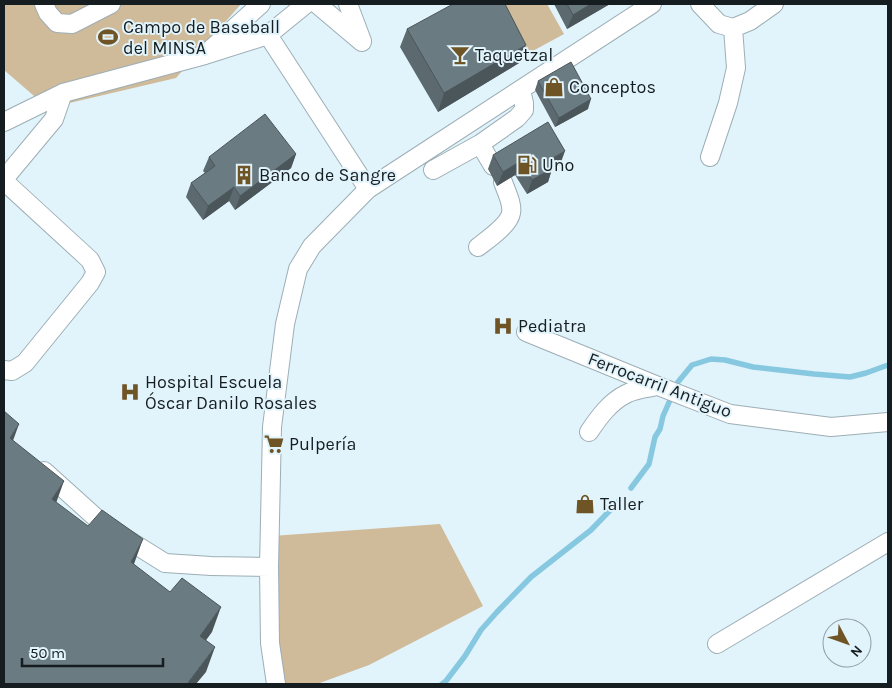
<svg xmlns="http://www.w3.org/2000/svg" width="892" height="688" font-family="Karla,sans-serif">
<rect width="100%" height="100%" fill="#e1f3fb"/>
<path fill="#cfba99" d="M4 4H241L176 78 48 108 4 70Z
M503 4H547L564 34 529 53Z
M440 524 483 606 369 665 317 684H285L273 630 272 536Z"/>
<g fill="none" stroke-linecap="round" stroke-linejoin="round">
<path stroke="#87c8e1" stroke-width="5.5" d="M631 488 649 464 655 437 660 429 663 416 678 382 692 365 711 359 725 360 753 367 814 374 850 377 866 373 888 365
M442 684 446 681 465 656 481 630 497 612 531 577 591 530 620 500"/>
<defs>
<path id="minor" d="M44 4 48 13 57 23 72 24 111 4
M317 4 362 42
M348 4 362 41
M700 4 719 24 733 28 750 21 774 4
M268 35 368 189
M209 51 261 4
M4 122 63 93 205 55 268 35 306 4
M480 144 493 166
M710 157 728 103 736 68 733 28
M433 170 480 144 517 118 524 110V103L521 90
M4 179 54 119 63 93
M4 181 90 260 96 272 90 283 25 363 12 371 4 370
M478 247C487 240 509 225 511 213 513 204 506 191 503 182
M526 332 658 386 730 414 831 427 888 422
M589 432C599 417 610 402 626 394 635 389 648 388 658 386
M44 471 104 525 165 563 211 566 269 567
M717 644 888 542
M276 684 270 643 269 567 272 427 285 324 298 269 312 246 368 189 652 4"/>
</defs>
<use href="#minor" stroke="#9daeb5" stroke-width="20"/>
<use href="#minor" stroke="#fff" stroke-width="18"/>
</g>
<path fill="#5c6a70" d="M554 4H610L567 29Z
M407 29 519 63 438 112 400 47Z
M538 81 588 109 555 127 535 90Z
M296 154 291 168 235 210 229 201 203 220 186 197 191 183 205 173 203 171 209 157Z
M493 155 560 165 552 169 548 182 527 194 515 175 497 186 488 169Z"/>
<path fill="#4b565b" d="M591 4H610L567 29 573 15Z
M526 45 519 63 438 112 444 93Z
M591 99 588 109 555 127 559 118Z
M565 151 560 165 552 169 548 182 527 194 532 180 549 160Z
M296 154 291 168 235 210 240 196Z
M521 161 515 175 497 186 503 172Z
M234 187 229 201 203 220 208 206Z
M19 424 10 449V438Z
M64 481 55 506 52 499Z
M143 539 134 564 122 587 131 562Z
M221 607 212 632 191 661 200 636Z
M215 647 206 672 196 684H187Z"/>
<path fill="#6b7b82" stroke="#4b565b" d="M453 4H505L526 45 444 93 407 29Z
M567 4H591L573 15Z
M571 62 591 99 559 118 538 81Z
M265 114 296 154 240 196 234 187 208 206 191 183 215 166 209 157Z
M548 122 565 151 549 160 553 168 532 180 521 161 503 172 493 155Z
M4 411 19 424 10 438 64 481 52 499 88 526 102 510 143 539 131 562 170 592 182 578 221 607 200 636 215 647 187 684H4Z"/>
<defs>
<symbol id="stadium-bare" viewBox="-9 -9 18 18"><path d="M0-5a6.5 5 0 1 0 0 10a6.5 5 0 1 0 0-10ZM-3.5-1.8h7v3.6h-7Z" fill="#6f5426" stroke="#e1f3fb" stroke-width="2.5" paint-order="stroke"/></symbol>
<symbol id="bar-bare" viewBox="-9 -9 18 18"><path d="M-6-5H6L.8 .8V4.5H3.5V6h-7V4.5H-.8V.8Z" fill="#6f5426" stroke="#e1f3fb" stroke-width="2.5" paint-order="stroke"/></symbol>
<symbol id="shop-bare" viewBox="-9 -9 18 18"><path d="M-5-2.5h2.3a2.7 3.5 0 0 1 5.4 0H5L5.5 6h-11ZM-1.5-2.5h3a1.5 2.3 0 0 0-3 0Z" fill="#6f5426" stroke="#e1f3fb" stroke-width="2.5" paint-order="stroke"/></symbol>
<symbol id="fuel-bare" viewBox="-9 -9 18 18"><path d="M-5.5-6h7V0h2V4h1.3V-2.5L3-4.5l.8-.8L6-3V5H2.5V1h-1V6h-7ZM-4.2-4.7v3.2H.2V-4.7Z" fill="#6f5426" stroke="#e1f3fb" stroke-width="2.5" paint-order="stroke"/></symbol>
<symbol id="building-bare" viewBox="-9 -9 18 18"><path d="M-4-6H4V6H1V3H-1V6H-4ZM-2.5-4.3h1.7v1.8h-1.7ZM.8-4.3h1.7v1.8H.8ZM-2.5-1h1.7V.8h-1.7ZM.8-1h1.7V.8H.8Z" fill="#6f5426" stroke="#e1f3fb" stroke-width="2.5" paint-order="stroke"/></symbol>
<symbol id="hospital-bare" viewBox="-9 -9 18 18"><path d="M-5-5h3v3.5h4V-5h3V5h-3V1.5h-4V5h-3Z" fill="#6f5426" stroke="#e1f3fb" stroke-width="2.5" paint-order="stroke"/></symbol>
<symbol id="supermarket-bare" viewBox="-9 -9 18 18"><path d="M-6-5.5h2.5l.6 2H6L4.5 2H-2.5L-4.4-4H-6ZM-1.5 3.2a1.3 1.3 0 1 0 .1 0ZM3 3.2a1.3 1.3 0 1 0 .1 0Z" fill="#6f5426" stroke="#e1f3fb" stroke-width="2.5" paint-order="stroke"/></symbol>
</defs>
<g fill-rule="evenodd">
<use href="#stadium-bare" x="94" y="23" width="28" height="28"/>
<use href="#bar-bare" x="446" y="41" width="28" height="28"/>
<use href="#shop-bare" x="540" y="73" width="28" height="28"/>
<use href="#fuel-bare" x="513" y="151" width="28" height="28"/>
<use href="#building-bare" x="230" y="161" width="28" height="28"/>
<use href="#hospital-bare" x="489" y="312" width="28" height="28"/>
<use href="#hospital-bare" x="116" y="378" width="28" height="28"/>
<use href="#supermarket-bare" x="260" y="430" width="28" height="28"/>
<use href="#shop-bare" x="571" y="490" width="28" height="28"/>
</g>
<g text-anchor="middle" stroke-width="4" stroke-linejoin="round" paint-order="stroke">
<g font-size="18" fill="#161d20" stroke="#e1f3fb" text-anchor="start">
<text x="123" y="33">Campo de Baseball<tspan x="123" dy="21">del MINSA</tspan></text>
<text x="475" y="61">Taquetzal</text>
<text x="569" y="93">Conceptos</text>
<text x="542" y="171">Uno</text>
<text x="259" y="181">Banco de Sangre</text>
<text x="518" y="332">Pediatra</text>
<text x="145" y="388">Hospital Escuela<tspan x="145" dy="21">Óscar Danilo Rosales</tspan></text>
<text x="289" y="450">Pulpería</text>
<text x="600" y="510">Taller</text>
</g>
<g font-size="18" fill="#161d20" stroke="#e1f3fb">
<text transform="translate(660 385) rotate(21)" y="6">Ferrocarril Antiguo</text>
</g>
</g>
<rect width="892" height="688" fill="none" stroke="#161d20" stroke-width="10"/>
<g transform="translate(847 643) rotate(131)"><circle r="24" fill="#e1f3fb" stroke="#909da3"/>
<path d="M0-4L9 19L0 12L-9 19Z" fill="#6f5426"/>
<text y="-8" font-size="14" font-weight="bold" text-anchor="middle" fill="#161d20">N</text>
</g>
<path d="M22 658v8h141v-8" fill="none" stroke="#161d20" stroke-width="2.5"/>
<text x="30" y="658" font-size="15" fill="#161d20" stroke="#e1f3fb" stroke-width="4" paint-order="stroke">50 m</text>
</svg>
